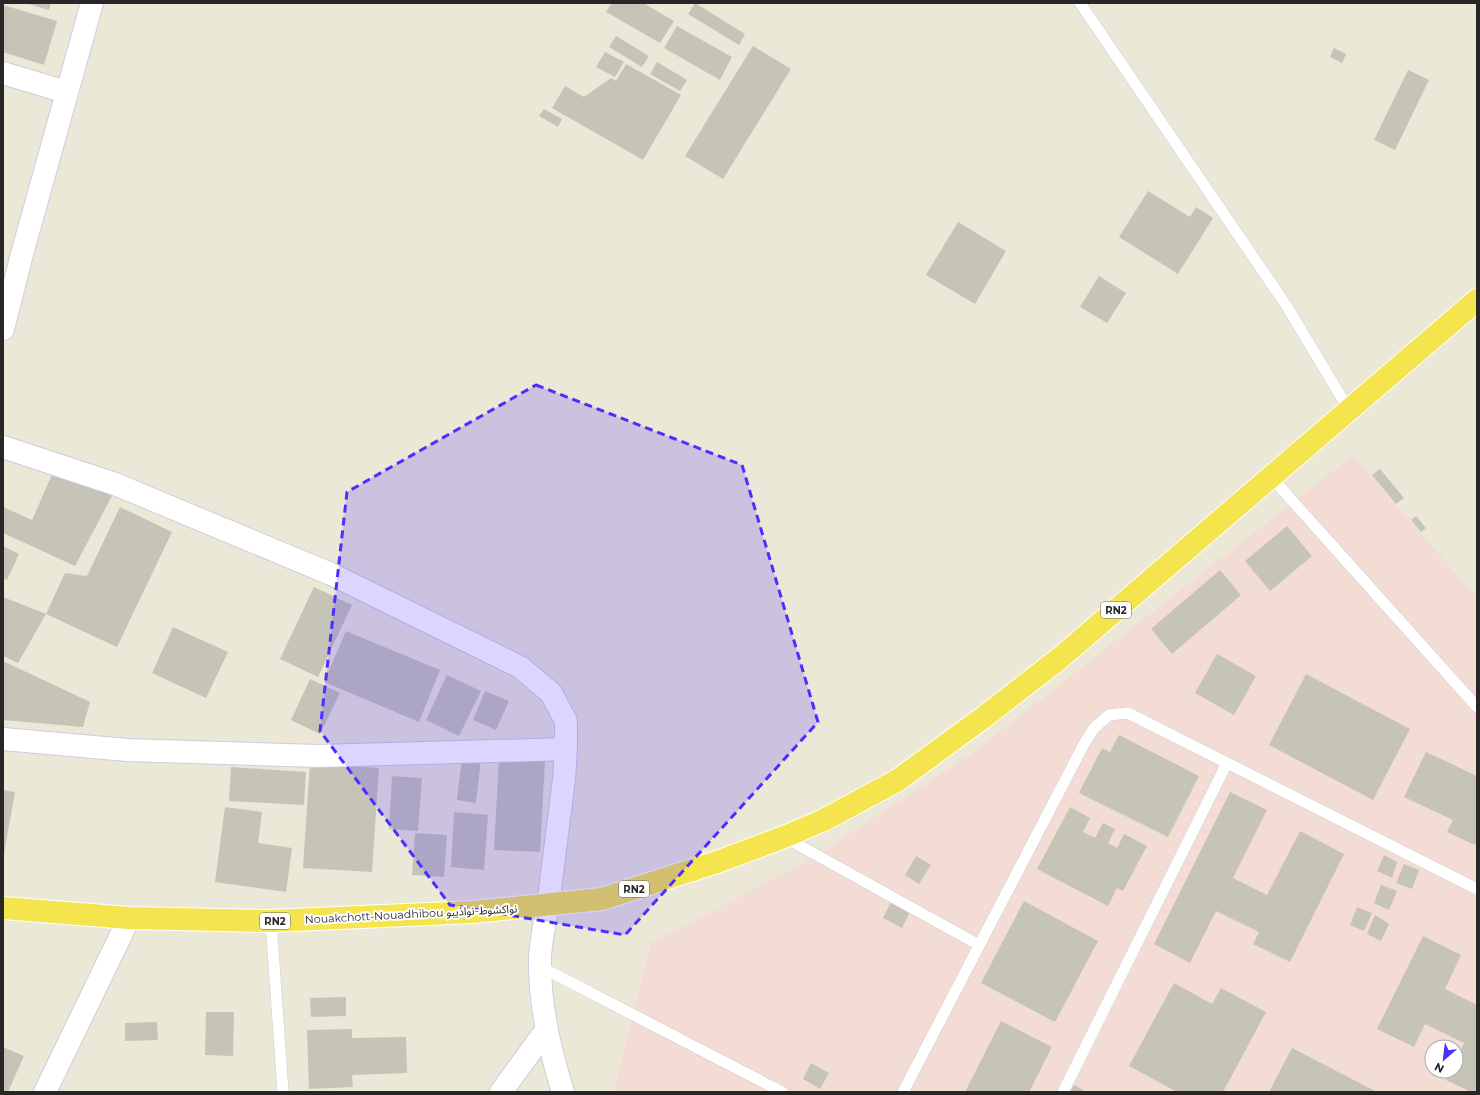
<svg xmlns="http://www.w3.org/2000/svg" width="1480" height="1095" font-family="Montserrat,'Noto Sans Arabic',sans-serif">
<rect width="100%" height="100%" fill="#ebe8d7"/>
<path fill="#f3dcd3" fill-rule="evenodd" d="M1353 455 1477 598V1092H619L615 1085 651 943 812 859 970 755ZM1432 1047H1456V1071H1432Z"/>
<path fill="#c5c4b7" d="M25 3H51L49 10Z
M612 3H643L674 21 660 43 606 12Z
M695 3 745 34 739 45 688 14Z
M3 5 57 21 44 65 3 52Z
M677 26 732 57 720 80 664 48Z
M616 36 649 56 642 67 609 47Z
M753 46 791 69 723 179 685 156Z
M1334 48 1346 54 1342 63 1330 57Z
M605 52 624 62 615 77 596 67Z
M657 62 687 80 680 91 650 74Z
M626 64 681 95 643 160 552 108 565 86 584 97 611 78 616 81Z
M1408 70 1429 80 1395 150 1374 140Z
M544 109 562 119 558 127 539 116Z
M1148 191 1190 217 1196 207 1213 218 1178 274 1119 237Z
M958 222 1006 251 975 304 926 275Z
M1099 276 1126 293 1107 323 1080 307Z
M1380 469 1404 498 1396 504 1372 475Z
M54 470 113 494 75 566 3 533V507L32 520Z
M120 507 172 532 117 647 46 614 65 573 87 576Z
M1416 516 1426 528 1421 532 1411 520Z
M1287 526 1312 556 1270 591 1245 561Z
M3 546 19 554 7 580 3 578Z
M1220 570 1241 595 1172 654 1151 629Z
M314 587 352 605 318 677 280 659Z
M3 597 46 614 18 663 3 656Z
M173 627 228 652 206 698 152 673Z
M346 631 440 670 419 722 324 682Z
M1217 654 1256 676 1234 715 1195 693Z
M3 661 90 702 83 727 3 720Z
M1306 674 1410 729 1373 800 1269 745Z
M447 675 481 691 459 736 426 720Z
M310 679 340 693 320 734 291 720Z
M485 691 509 701 496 730 473 720Z
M1119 735 1199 776 1168 837 1079 793 1102 748 1110 752Z
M1426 752 1477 776V840L1475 845 1447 832 1453 820 1404 797Z
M462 757 481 759 476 803 457 800Z
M499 757 545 760 540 852 494 850Z
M310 763 379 768 372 872 303 868Z
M231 767 306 772 304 805 229 801Z
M392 776 422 778 418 831 389 829Z
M3 790 15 792 4 854H3Z
M1230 792 1267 810 1233 878 1267 895 1300 831 1344 854 1290 962 1253 944 1259 932 1216 911 1190 963 1154 944Z
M225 807 262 812 258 843 292 848 286 892 215 882Z
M1070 807 1090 818 1083 832 1095 838 1103 823 1115 829 1108 843 1117 848 1124 834 1147 846 1123 891 1117 888 1108 906 1037 869Z
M454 812 488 815 484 870 451 867Z
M415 833 447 835 444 877 412 875Z
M1384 855 1397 862 1392 878 1377 871Z
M916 856 931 865 919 884 905 875Z
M1404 864 1419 870 1412 889 1396 883Z
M1381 885 1397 891 1389 910 1374 903Z
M1024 901 1098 941 1055 1022 981 983Z
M891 902 910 912 902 928 883 918Z
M1357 907 1372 913 1364 931 1350 925Z
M1375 915 1389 924 1381 941 1367 934Z
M1423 936 1461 955 1445 989 1477 1005V1092H1471L1446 1080 1450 1071H1456V1059L1464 1043 1425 1024 1414 1047 1377 1029Z
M1174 983 1212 1004 1221 988 1266 1012 1223 1092H1177L1129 1066Z
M346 997V1016L311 1017 310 998Z
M206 1012H234L233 1056 205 1055Z
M1001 1021 1052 1047 1029 1092H965Z
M157 1022 158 1040 125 1041V1023Z
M352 1029V1038L406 1037 407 1073 352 1075 353 1087 309 1089 307 1030Z
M3 1047 24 1056 8 1092H3Z
M1292 1048 1377 1092H1269Z
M811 1063 829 1073 820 1089 803 1079Z
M1074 1085 1087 1092H1070Z"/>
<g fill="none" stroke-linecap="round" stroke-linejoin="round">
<defs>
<path id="service" d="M1080 3 1286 305 1349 410
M1271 477 1477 707
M784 837 979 945
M271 921 283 1092
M541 967 782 1092
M903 1092 1084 744 1094 728 1109 715 1128 713 1477 889
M1063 1092 1227 763"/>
<path id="minor" d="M3 73 66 92
M3 329 22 254 92 3
M3 447 115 484 331 574 520 667 551 693 566 721V749L564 779 548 905
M3 739 127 750 318 756 566 749
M45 1092 121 935 129 918
M501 1092 547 1029"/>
<path id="tertiary" d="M548 905C545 922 541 940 540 957 539 1003 549 1048 563 1092"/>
<path id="trunk" d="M3 908 129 918 271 921 473 912 602 899 717 862 784 837 824 820 898 780 984 717 1060 658 1477 300"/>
</defs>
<use href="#service" stroke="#cfcce1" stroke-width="12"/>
<use href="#minor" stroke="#cfcce1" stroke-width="24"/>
<use href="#tertiary" stroke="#cfcce1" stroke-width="24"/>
<use href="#trunk" stroke="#fff" stroke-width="24"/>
<use href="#service" stroke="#fff" stroke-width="11"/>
<use href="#minor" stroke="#fff" stroke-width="22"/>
<use href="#tertiary" stroke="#fff" stroke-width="22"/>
<use href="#trunk" stroke="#f4e44e" stroke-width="22"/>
</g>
<path fill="#4b2fff" fill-opacity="0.2" stroke="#4b2fff" stroke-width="3" stroke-dasharray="8 5" stroke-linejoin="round" d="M536 385 742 465 818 722 625 935 450 905 320 731 347 492Z"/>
<g text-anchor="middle" stroke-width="4" stroke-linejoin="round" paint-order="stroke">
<g fill="#fff" stroke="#686868" stroke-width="1">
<rect x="1101" y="602" width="30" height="16" rx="3"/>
<rect x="619" y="881" width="30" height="16" rx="3"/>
<rect x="260" y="913" width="30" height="16" rx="3"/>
</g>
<g font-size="10" font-weight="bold" fill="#272727">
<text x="1116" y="614">RN2</text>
<text x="634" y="893">RN2</text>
<text x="275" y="925">RN2</text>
</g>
<g font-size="11" fill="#272727" stroke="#fff">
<text transform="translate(411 914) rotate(-3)" y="4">Nouakchott-Nouadhibou نواكشوط-نواذيبو</text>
</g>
</g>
<rect width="1480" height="1095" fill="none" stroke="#272727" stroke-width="8"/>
<g transform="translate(1444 1059) rotate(208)"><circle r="19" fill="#ffffff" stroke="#a9a9a9"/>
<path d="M0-3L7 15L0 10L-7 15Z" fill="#4b2fff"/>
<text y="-6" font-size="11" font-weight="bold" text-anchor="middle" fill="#272727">N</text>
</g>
</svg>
